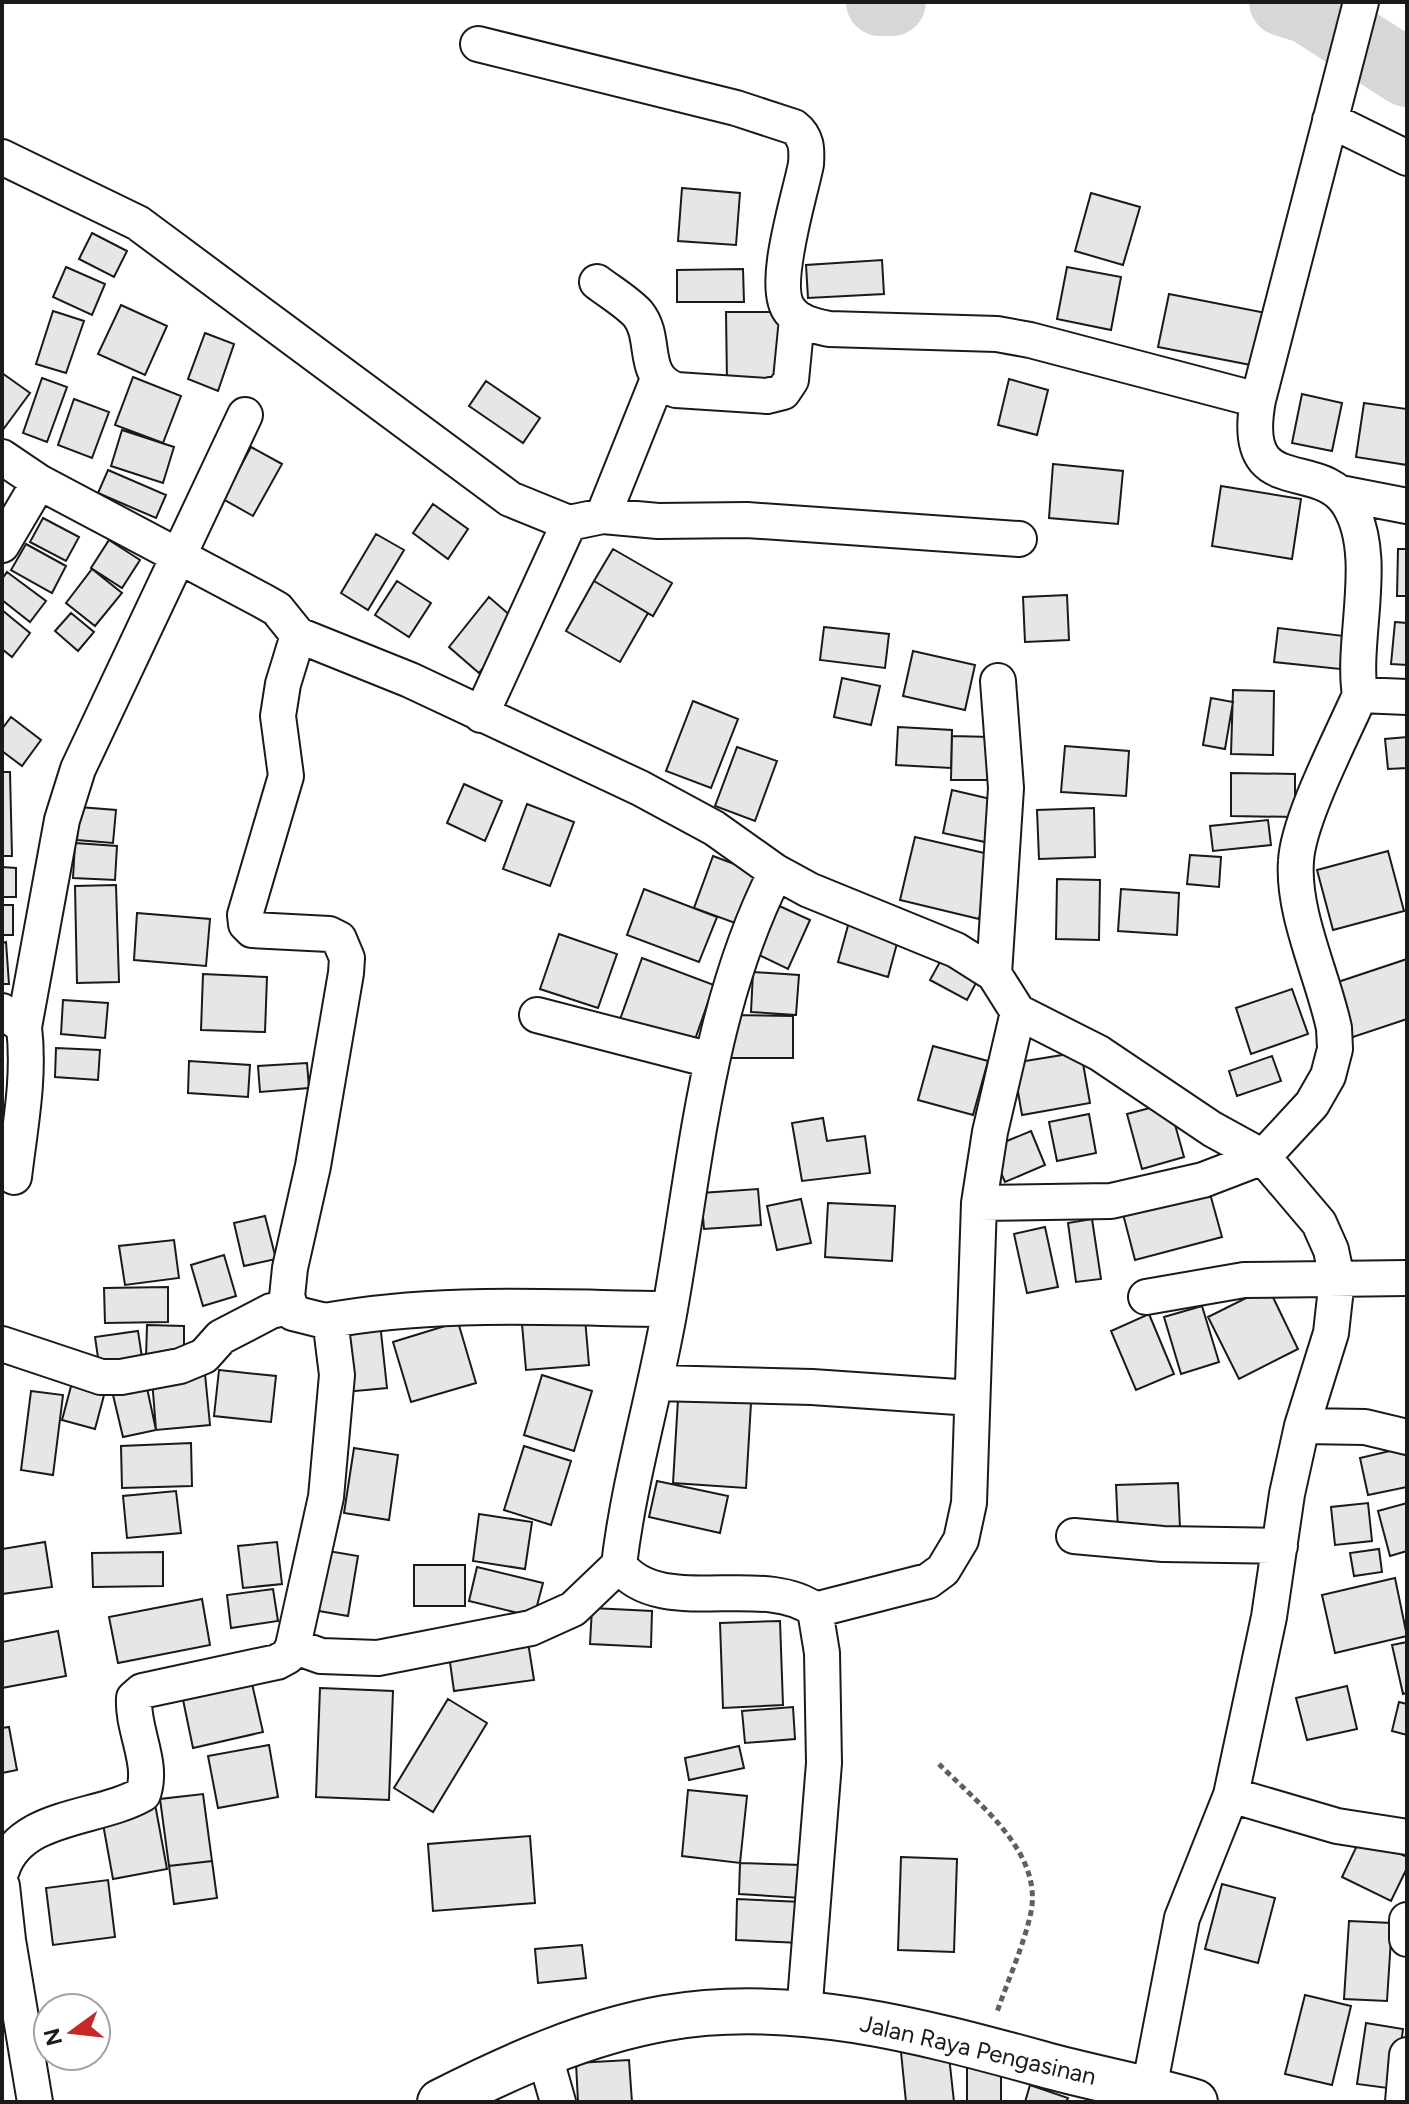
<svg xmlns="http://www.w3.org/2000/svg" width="1409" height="2104" font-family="Figtree,sans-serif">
<rect width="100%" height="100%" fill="#fff"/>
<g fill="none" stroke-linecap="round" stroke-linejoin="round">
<path stroke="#d7d7d7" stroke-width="68" d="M880 2H892
M1283 2 1308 10 1407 73"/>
</g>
<path fill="#e6e6e6" stroke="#1a1a1a" stroke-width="2" d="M682 188 740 193 736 245 678 241Z
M1091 193 1140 207 1123 265 1075 251Z
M92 233 127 251 114 277 79 259Z
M882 260 884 294 808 298 806 265Z
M66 267 105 284 92 315 53 297Z
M1067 267 1121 277 1111 330 1057 319Z
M743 269 744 302H677V270Z
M1169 294 1266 313 1256 366 1158 347Z
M121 305 167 326 145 375 98 354Z
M53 311 84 321 66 373 36 364Z
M726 312H785V381L727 382Z
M205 333 234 344 218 391 188 379Z
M2 373 30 393 2 431Z
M133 377 181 396 163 443 115 425Z
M42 378 67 387 47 442 23 433Z
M1009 379 1048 390 1037 435 998 425Z
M486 381 540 418 523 443 469 406Z
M1302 394 1342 403 1332 451 1292 443Z
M74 399 109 412 92 458 58 445Z
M1364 403 1407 409V465L1356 457Z
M122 430 174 447 163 483 111 466Z
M251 447 282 464 253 516 223 499Z
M1053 464 1123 471 1118 524 1049 518Z
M108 470 166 495 156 518 98 493Z
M1221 486 1301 499 1292 559 1212 546Z
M433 504 468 529 448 559 413 533Z
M43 518 79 537 66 561 30 542Z
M376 534 404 550 368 610 341 593Z
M109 540 140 560 122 588 91 568Z
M26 544 66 566 52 593 11 570Z
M613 549 672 583 653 616 594 581Z
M1398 549H1407V596H1397Z
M92 569 122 593 95 626 66 603Z
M7 572 46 601 30 622 2 600V579Z
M397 581 431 603 409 637 375 615Z
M594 581 648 613 620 662 566 631Z
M1067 595 1069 640 1025 642 1023 597Z
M489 597 520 624 479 673 449 647Z
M2 610 30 633 12 657 2 649Z
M71 613 94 632 78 651 55 631Z
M1395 622 1407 623V665L1391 664Z
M824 627 889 634 885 668 820 660Z
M1278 628 1344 636 1340 669 1274 662Z
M913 651 975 665 965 710 903 696Z
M842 678 880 686 871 725 834 717Z
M1233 690 1274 691 1273 755 1231 754Z
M1211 698 1233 702 1225 749 1203 745Z
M693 701 738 719 711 788 666 771Z
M11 717 41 740 22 766 2 751V729Z
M898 727 952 730 951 768 896 765Z
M952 736 991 737V780H951Z
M1407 737V768L1388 769 1385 739Z
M1065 746 1129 751 1126 796 1061 792Z
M737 747 777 761 755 821 715 806Z
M2 772H10L12 856H2Z
M1231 773 1295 774V817L1231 816Z
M464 784 502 801 485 841 447 823Z
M952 790 995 800 985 842 943 833Z
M527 804 574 822 550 886 503 869Z
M79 807 116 810 113 843 77 840Z
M1094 808 1095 857 1039 859 1037 810Z
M1268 820 1271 845 1213 851 1210 826Z
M915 837 993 855 979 919 900 900Z
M75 843 117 846 115 880 73 878Z
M1388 851 1404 911 1333 930 1317 870Z
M1190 855 1221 857 1219 887 1187 884Z
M713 856 766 876 746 927 694 908Z
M2 867 16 868V897H2Z
M1057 879 1100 880 1099 940 1056 939Z
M116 885 119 982 77 983 75 886Z
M644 889 717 917 699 962 627 935Z
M1121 889 1179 893 1177 935 1118 931Z
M775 904 810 920 788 969 753 952Z
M2 905H13V935H2Z
M137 913 210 919 206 966 134 960Z
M849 922 899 936 888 977 838 962Z
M559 934 617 954 598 1008 540 989Z
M6 942 9 984H2V943Z
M947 949 984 968 967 1000 930 980Z
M642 958 714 985 691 1051 618 1025Z
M1407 959V1019L1347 1039 1329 985Z
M753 972 799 975 796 1015 751 1012Z
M203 974 267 977 265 1032 201 1030Z
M1292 989 1308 1034 1251 1054 1236 1008Z
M63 1000 108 1003 105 1038 61 1034Z
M731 1015 793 1016V1058H731Z
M933 1046 988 1061 973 1115 918 1100Z
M56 1048 100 1050 98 1080 55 1077Z
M1081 1052 1090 1103 1022 1115 1013 1063Z
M1272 1056 1281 1081 1237 1096 1229 1071Z
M189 1061 250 1065 248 1097 188 1093Z
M307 1063 309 1088 260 1092 258 1066Z
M1169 1103 1184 1157 1142 1169 1127 1114Z
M1089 1114 1096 1153 1057 1161 1049 1122Z
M823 1118 827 1141 865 1136 870 1173 802 1181 792 1123Z
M1031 1131 1045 1165 1005 1182 990 1148Z
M758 1189 761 1225 704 1229 701 1193Z
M1209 1190 1222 1237 1135 1260 1123 1214Z
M801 1199 811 1243 777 1250 767 1206Z
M828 1203 895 1206 892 1261 825 1257Z
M265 1216 276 1259 244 1266 234 1223Z
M1092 1219 1101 1279 1076 1282 1068 1223Z
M1045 1227 1058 1287 1027 1293 1014 1234Z
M174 1240 179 1278 125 1285 119 1246Z
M224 1255 236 1296 203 1306 191 1265Z
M168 1287V1322L105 1323 104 1288Z
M1268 1287 1298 1349 1239 1379 1208 1317Z
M1202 1306 1219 1362 1181 1374 1164 1317Z
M1149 1314 1174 1374 1136 1390 1111 1331Z
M585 1318 589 1365 526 1370 522 1324Z
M458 1322 476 1383 411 1402 393 1342Z
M380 1323 387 1388 345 1392 338 1327Z
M147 1325 184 1326V1360L146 1358Z
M138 1331 143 1364 100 1371 95 1337Z
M219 1370 276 1376 271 1422 214 1416Z
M205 1374 210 1425 156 1430 152 1379Z
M74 1375 107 1384 95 1429 62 1420Z
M542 1375 592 1391 574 1451 524 1435Z
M147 1388 156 1430 123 1437 113 1395Z
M31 1391 63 1395 53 1475 21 1470Z
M678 1399 751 1403 746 1488 673 1483Z
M191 1443 192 1486 122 1488 121 1446Z
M524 1446 571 1461 551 1525 504 1510Z
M1407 1447V1487L1368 1495 1360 1458Z
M354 1448 398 1455 389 1520 344 1513Z
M657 1481 728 1496 720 1533 649 1517Z
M1178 1483 1180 1528 1118 1530 1116 1485Z
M176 1491 181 1533 127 1538 123 1496Z
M1368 1503 1372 1541 1335 1545 1331 1507Z
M1407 1503V1551L1390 1556 1378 1511Z
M479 1514 532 1522 525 1569 473 1561Z
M45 1542 52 1587 2 1594V1549Z
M277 1542 282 1584 243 1588 238 1546Z
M1379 1549 1382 1572 1354 1576 1350 1553Z
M322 1550 358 1556 348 1616 313 1610Z
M163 1552V1586L93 1587 92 1553Z
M414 1565H465V1606H414Z
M477 1567 543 1583 534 1617 469 1601Z
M1395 1578 1407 1636 1335 1653 1322 1595Z
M273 1589 278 1621 231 1628 227 1595Z
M202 1599 210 1645 118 1663 109 1617Z
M592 1608 652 1611 651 1647 590 1644Z
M780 1621 783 1705 723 1708 720 1623Z
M58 1631 66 1676 2 1688V1642Z
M527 1636 534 1680 454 1691 448 1648Z
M1407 1642V1693L1403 1694 1392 1645Z
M250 1675 263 1732 193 1748 181 1690Z
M1347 1686 1357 1729 1307 1740 1296 1698Z
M320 1688 393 1691 389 1800 316 1797Z
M448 1699 487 1723 433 1812 394 1788Z
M1399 1702 1407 1704V1735L1392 1731Z
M793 1707 795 1739 745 1743 742 1711Z
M9 1727 17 1770 2 1773V1728Z
M269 1745 278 1797 218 1808 208 1756Z
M739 1746 744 1768 689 1780 685 1758Z
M688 1790 747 1796 740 1863 682 1856Z
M203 1794 212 1861 169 1866 160 1799Z
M155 1804 167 1869 113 1879 101 1813Z
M1362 1835 1407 1857V1868L1391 1901 1342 1877Z
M530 1836 535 1903 433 1911 428 1844Z
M901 1857 957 1859 954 1952 898 1950Z
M212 1861 217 1898 174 1904 169 1866Z
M740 1863 802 1865 801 1898 739 1894Z
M108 1880 115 1937 53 1945 46 1888Z
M1222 1884 1275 1898 1258 1963 1205 1949Z
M737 1899 803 1902 801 1943 736 1940Z
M1349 1921 1392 1923 1387 2001 1344 1999Z
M582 1945 586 1978 538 1983 535 1949Z
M1305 1995 1351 2006 1332 2085 1285 2074Z
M1366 2023 1403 2029 1395 2089 1357 2084Z
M948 2047 954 2102H906L901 2052Z
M629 2060 632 2102H578L576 2063Z
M967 2066H1001V2102H967Z
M1030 2085 1068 2098 1066 2102H1025Z"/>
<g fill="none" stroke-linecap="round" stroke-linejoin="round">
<defs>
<path id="minor" d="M478 44 736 108 794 127C807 137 807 149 806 164 800 196 770 287 790 311 799 323 815 326 829 329L997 334 1030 340 1258 400
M1330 120 1407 158
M2 157 138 223 510 499 569 523 603 516 658 521 747 520 1019 539
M597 282C610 292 627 302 638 314 658 339 639 376 676 390L767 396 783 392 791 380 797 319
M2 457 39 482 263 601 277 609 298 635 410 680 640 788 714 828 776 872 809 890 956 950 994 974 1018 1012 1099 1053 1212 1129 1263 1157 1319 1223 1331 1250 1337 1279 1331 1333 1302 1426 1287 1494 1269 1617 1231 1795 1182 1918 1149 2089
M1340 493 1407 506
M603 516 658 379
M2 545 39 482
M1360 695 1407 697
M481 715 569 523
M776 872C706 1010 696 1164 669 1314 654 1398 629 1480 619 1565 660 1620 762 1571 815 1610L822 1653 824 1763 804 2014
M994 974 1006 788 998 681
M2 1011 24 1027C30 1077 20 1127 14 1177
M537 1015 711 1060
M24 1027 62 820 78 769 245 415
M979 1203 1111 1201 1203 1180 1263 1157 1312 1104 1328 1076 1335 1049 1334 1028C1323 976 1292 913 1296 861 1298 820 1342 736 1360 695 1351 639 1380 556 1349 505 1320 455 1239 503 1258 400L1361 2
M1146 1297 1244 1280 1407 1278
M325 1321C439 1300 554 1308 670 1309
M2 1344 101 1377H121L180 1366 204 1356 221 1337 271 1311 289 1307
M656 1383 812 1387 972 1398
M1302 1426 1365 1427 1407 1437
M1074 1536 1163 1544 1280 1546
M815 1610 928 1581 943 1570 961 1540 969 1503 979 1203 990 1132 1018 1012
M293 1646 321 1656 378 1658 531 1628 573 1609 619 1565
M1231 1795 1337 1826 1407 1837
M2 1870C20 1814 98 1820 143 1794 154 1763 132 1730 134 1698L142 1691 277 1662 288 1656 293 1646 326 1497 337 1375 331 1327 325 1321 293 1313 287 1297 290 1268 313 1166 346 973 347 958 339 939 329 934 252 930 246 924 245 915 286 776 278 716 283 684 298 635
M2 1886 8 1940 35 2102
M1407 1920V1939
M544 2053 558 2102
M1403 2102 1407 2055"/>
<path id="secondary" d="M440 2102C511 2066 586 2032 666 2018 791 1996 922 2031 1042 2064 1092 2078 1144 2087 1195 2102"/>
</defs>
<use href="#minor" stroke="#1a1a1a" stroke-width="38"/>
<use href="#secondary" stroke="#1a1a1a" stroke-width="48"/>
<path stroke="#5f5f5f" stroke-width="5" stroke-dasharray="6 4" stroke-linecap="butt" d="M939 1764C976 1802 1043 1851 1031 1912 1024 1945 1008 1980 997 2012"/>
<use href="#minor" stroke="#fff" stroke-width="34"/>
<use href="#secondary" stroke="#fff" stroke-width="44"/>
</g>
<g text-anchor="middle" stroke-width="6" stroke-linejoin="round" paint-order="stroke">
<g font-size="24" fill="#1a1a1a" stroke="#fff">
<text transform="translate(978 2050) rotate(13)" y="8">Jalan Raya Pengasinan</text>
</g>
</g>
<rect width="1409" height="2104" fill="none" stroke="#1a1a1a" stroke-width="8"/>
<g transform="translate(72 2032) rotate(255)"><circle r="38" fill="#ffffff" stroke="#a3a3a3" stroke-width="2"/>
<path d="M0-6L14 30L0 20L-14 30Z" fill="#c62828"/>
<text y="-12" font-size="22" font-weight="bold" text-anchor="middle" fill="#1a1a1a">N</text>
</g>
</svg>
